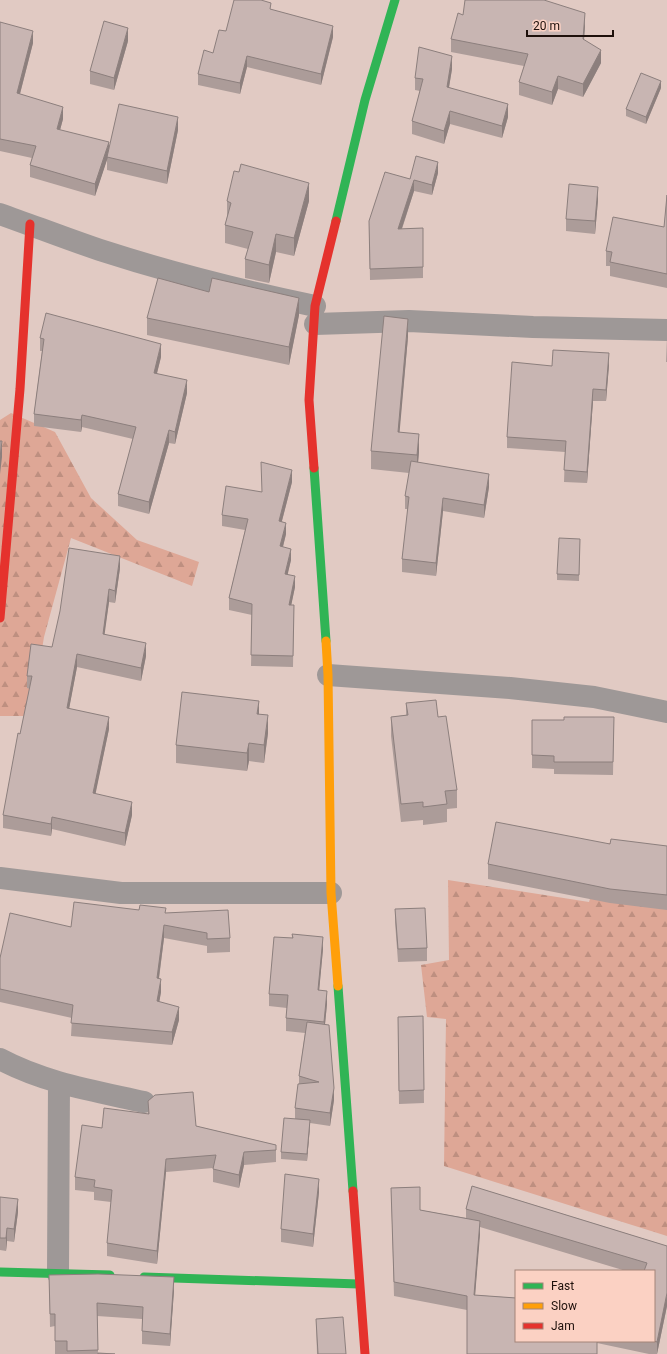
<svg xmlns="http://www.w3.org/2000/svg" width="667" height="1354" font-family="Roboto,sans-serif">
<defs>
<pattern id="forest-firs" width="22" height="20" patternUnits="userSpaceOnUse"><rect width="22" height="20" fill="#dea796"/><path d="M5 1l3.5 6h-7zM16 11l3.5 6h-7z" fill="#be8f80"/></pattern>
</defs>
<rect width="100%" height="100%" fill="#e1cac3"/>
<path fill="url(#forest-firs)" d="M11 413 55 432 91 498 137 540 199 562 192 586 71 538 44 637 31 716H0V420Z
M607 843 667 846V1236L444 1166 446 1019 427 1017 421 965 449 960 448 880 589 902Z"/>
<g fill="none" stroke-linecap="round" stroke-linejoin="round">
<path stroke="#9e9897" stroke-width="22" d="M0 214C34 226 67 239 100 250 171 273 243 291 315 306
M315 324 409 321 533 327 667 330
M328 675 510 688 594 697 667 712
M0 878 121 893H331
M0 1059C45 1083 95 1091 144 1102
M58 1274 59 1083"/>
<path stroke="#30b455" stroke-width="9" d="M336 221 365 100 395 0
M314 468 326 641
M338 986 353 1191
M0 1272 110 1275
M144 1277 359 1284"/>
<path stroke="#ff9f0a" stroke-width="9" d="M326 641 328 675 331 893 338 986"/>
<path stroke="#e5322d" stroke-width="9" d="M314 468 309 400 315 306 336 221
M0 618 20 389 30 224
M353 1191 365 1354"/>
</g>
<path fill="#ac9c99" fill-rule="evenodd" d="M271 9 333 37 321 85 247 67 240 94 198 85V74L213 53 226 31Z
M463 15 585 26 584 40 601 63 583 97 558 89 552 105 519 95V82L524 66 451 52V39Z
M0 22 33 43 20 94 63 119 60 130 109 150 178 130 167 184 107 170V159L95 196 30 177V165L32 158 0 151Z
M128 41 114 90 90 84V71Z
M452 69 449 87 508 117 502 138 450 124 444 144 412 134V121L420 91 415 90V78Z
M661 88 646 124 626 116V109Z
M438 173 432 195 414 191 402 229 423 228V278L370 280 369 221 410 179Z
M667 195V288L610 276V266H606V251L664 227Z
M598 200 595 234 566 231V219Z
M227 201H309L294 256 276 252 269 283 245 278V259L248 249 225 243V225L227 217Z
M299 315 289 365 147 335V318Z
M408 337 399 432 419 452 418 462 489 487 484 518 443 511 436 576 402 572V559L408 509H405V496L409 473 371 469V451Z
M40 338 161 357 157 373 187 393 175 444 169 443 149 514 118 506V494L133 439 82 427 81 432 34 426V414L42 351H40Z
M667 338V362H666Z
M609 365 606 401H593L587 483 564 482 565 452 507 448V437L552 366Z
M292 482 282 521 286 534 283 547 291 560 287 575 295 587 291 605H294L293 667 251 666 252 615 229 610V598L245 530 222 526V515L262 492Z
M580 539 579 581 557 580V574Z
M120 568 115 603 109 602 104 634 146 656 141 681 77 667 69 708 109 729 95 794 132 815 125 846 52 829 51 836 3 828V815L30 689 27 688V676Z
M406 703 438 717 457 790V808L447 809V822L423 825V820L401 822 391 736V717L406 715Z
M259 714 268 733 264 763 249 761 247 771 176 763V745Z
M614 717 613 775 554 774V769L532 768V720H564Z
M610 844 667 846V910L610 903 488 879V864Z
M395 909 427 948V961L398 962 395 922Z
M139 910 166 913 230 938V952L207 953V946L164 938 159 979 161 992 159 1002 179 1020 172 1045 71 1036 72 1018 0 1002V958L71 927Z
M292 934 323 949 319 990 327 1004 325 1024 334 1100 330 1126 310 1123 307 1161 281 1159V1152L295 1119V1108L299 1084V1076L305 1033 286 1031V1018L287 1008 269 1006V994L292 938Z
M423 1016 424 1103 399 1104 398 1017Z
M148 1101 196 1126 276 1145V1162L244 1165 239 1188 213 1182V1168L166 1172 157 1264 107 1256V1243L111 1202 94 1200V1192L75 1190V1177L102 1128 148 1114Z
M472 1186 667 1246V1306L657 1354H649L597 1343V1354H467V1310L394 1296 391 1188 420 1187V1210L466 1218V1209ZM480 1227 626 1271H654V1341H516V1298L475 1295Z
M319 1192 313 1247 281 1242V1229Z
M0 1197 18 1212 14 1242 7 1241 6 1251 0 1250Z
M49 1275 174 1290 170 1346 142 1344V1319L97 1316 98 1353 115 1354H55V1326L50 1327Z
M316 1319 346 1354H317Z"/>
<path fill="#8c7f7d" d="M585 13V26L583 52V39Z
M333 26V37L321 85V74Z
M128 28V41L114 90V78Z
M33 31V43L17 105V93Z
M601 50V63L583 97V84Z
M247 56V67L240 94V83Z
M452 56V69L447 99V87Z
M558 76V89L552 105V92Z
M661 81V88L646 124V117Z
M508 104V117L502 138V126Z
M63 107V119L57 141V129Z
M450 111V124L444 144V131Z
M178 117V130L167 184V171Z
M109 142V154L95 196V184Z
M438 162V173L432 195V185Z
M414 180V191L398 240V229Z
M309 183V201L294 256V238Z
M598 187V200L595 234V221Z
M276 234V252L269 283V265Z
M299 298V315L289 365V347Z
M408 319V337L398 450V432Z
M161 344V357L154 385V373Z
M609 353V365L606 401V390Z
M187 380V393L175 444V432Z
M593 389V401L587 483V472Z
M82 415V427L81 432V420Z
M169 430V443L149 514V502Z
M419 434V452L417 474V455Z
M2 441V457L0 474V458Z
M292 470V482L279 532V521Z
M489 474V487L484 518V505Z
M443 498V511L436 576V563Z
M286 523V534L280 558V546Z
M291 549V560L285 586V574Z
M120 556V568L115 603V591Z
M295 576V587L289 616V605Z
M109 589V602L103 646V634Z
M146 643V656L141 681V668Z
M77 654V667L67 720V708Z
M259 701V719L257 714Z
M268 715V733L264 763V745Z
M109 717V729L93 806V793Z
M249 743V761L247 771V753Z
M132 802V815L125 846V833Z
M52 817V829L51 836V824Z
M164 925V938L157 992V978Z
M323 937V949L318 1003V990Z
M161 979V992L157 1015V1001Z
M327 991V1004L324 1034V1022Z
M179 1007V1020L172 1045V1032Z
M334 1088V1100L330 1126V1113Z
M310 1120V1127L307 1161V1154Z
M244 1152V1165L239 1188V1175Z
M166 1159V1172L157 1264V1251Z
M319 1179V1192L313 1247V1234Z
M18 1199V1212L14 1242V1229Z
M480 1221V1235L474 1309V1295Z
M7 1228V1241L6 1251V1238Z
M174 1277V1290L170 1346V1334Z
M667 1293V1306L657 1354V1342Z"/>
<path fill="#c8b5b2" stroke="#8c7f7d" d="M234 0H261L271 3 270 9 333 26 321 74 247 56 240 83 198 74 204 50 213 53 219 30 226 31Z
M465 0H544L585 13 583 39 601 50 583 84 558 76 552 92 519 82 528 54 451 39 458 13 463 15Z
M104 21 128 28 114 78 90 71Z
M0 22 33 31 17 93 63 107 57 129 109 142 95 184 30 165 36 146 0 139Z
M419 47 452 56 447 87 508 104 502 126 450 111 444 131 412 121 423 79 415 78Z
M641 73 661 81 646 117 626 109Z
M119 104 178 117 167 171 107 157Z
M416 156 438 162 432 185 414 180 398 229 423 228V267L370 269 369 221 385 172 410 179Z
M241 164 309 183 294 238 276 234 269 265 245 259 253 232 225 225 231 203 227 201 234 171 239 172Z
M569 184 598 187 595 221 566 219Z
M667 195V274L610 262 612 252 606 251 613 217 664 227Z
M158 278 209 292 212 278 299 298 289 347 147 318Z
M46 313 161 344 154 373 187 380 175 432 169 430 149 502 118 494 136 427 82 415 81 420 34 414 44 339 40 338Z
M384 316 408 319 398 432 419 434 417 455 371 451Z
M553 350 609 353 606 390 593 389 587 472 564 470 566 441 507 437 512 362 552 366Z
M0 441H2L0 458Z
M411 461 489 474 484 505 443 498 436 563 402 559 409 497 405 496Z
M261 462 292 470 279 521 286 523 280 546 291 549 285 574 295 576 289 605H294L293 656 251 655 252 604 229 598 248 519 222 515 226 486 262 492Z
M559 538 580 539 579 575 557 574Z
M69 548 120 556 115 591 109 589 103 634 146 643 141 668 77 654 67 708 109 717 93 793 132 802 125 833 52 817 51 824 3 815 18 733 20 734 32 676H27L31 644 52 647 60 611Z
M182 692 259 701 257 714 268 715 264 745 249 743 247 753 176 745Z
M436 700 438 717 446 716 457 790 445 791 447 804 423 807V802L401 804 391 717 408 715 406 703Z
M564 717H614L613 762H554V756L532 755V720H564Z
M496 822 610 844 611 839 667 846V895L610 889 488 864Z
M74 902 139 910 140 905 166 908 165 913 228 910 230 938 207 939V933L164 925 157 978 161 979 157 1001 179 1007 172 1032 71 1023 73 1005 0 989V958L10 913 71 927Z
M425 908 427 948 398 949 395 909Z
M292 934 323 937 318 990 327 991 324 1022 286 1018 288 995 269 994 274 937 293 938Z
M423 1016 424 1090 399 1091 398 1017Z
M307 1022 329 1025 334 1088 330 1113 295 1108 298 1084 319 1082 299 1076Z
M193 1092 196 1126 276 1145V1150L244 1152 239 1175 213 1169 216 1155 166 1159 157 1251 107 1243 112 1190 94 1187 95 1180 75 1177 82 1125 102 1128 104 1108 149 1114 148 1101 155 1095Z
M284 1118 310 1120 307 1154 281 1152Z
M285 1174 319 1179 313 1234 281 1229Z
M472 1186 667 1246V1293L657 1342 654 1341V1271H644L647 1263 466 1209Z
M420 1187V1210L480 1221 474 1295 516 1298V1341H597V1354H467V1296L394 1282 391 1188Z
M0 1197 18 1199 14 1229 7 1228 6 1238H0Z
M98 1274 174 1277 170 1334 142 1331 143 1307 97 1303 98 1350 67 1351V1341H55V1314H50L49 1275Z
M343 1317 346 1354H318L316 1319Z
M98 1353 115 1354H98Z"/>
<rect x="515" y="1270" width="140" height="72" fill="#fbd1c3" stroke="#a38479"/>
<rect x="523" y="1283" width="20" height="6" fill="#30b455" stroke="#a38479"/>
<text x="551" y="1290" font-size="12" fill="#1e100b">Fast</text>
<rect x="523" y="1303" width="20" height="6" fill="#ff9f0a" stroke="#a38479"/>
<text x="551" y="1310" font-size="12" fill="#1e100b">Slow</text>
<rect x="523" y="1323" width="20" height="6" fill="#e5322d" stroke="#a38479"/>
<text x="551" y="1330" font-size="12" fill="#1e100b">Jam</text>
<path d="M527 30v6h86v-6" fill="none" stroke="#1e100b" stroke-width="2"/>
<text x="533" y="30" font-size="12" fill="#1e100b" stroke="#fbd1c3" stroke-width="3" paint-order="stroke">20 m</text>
</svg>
